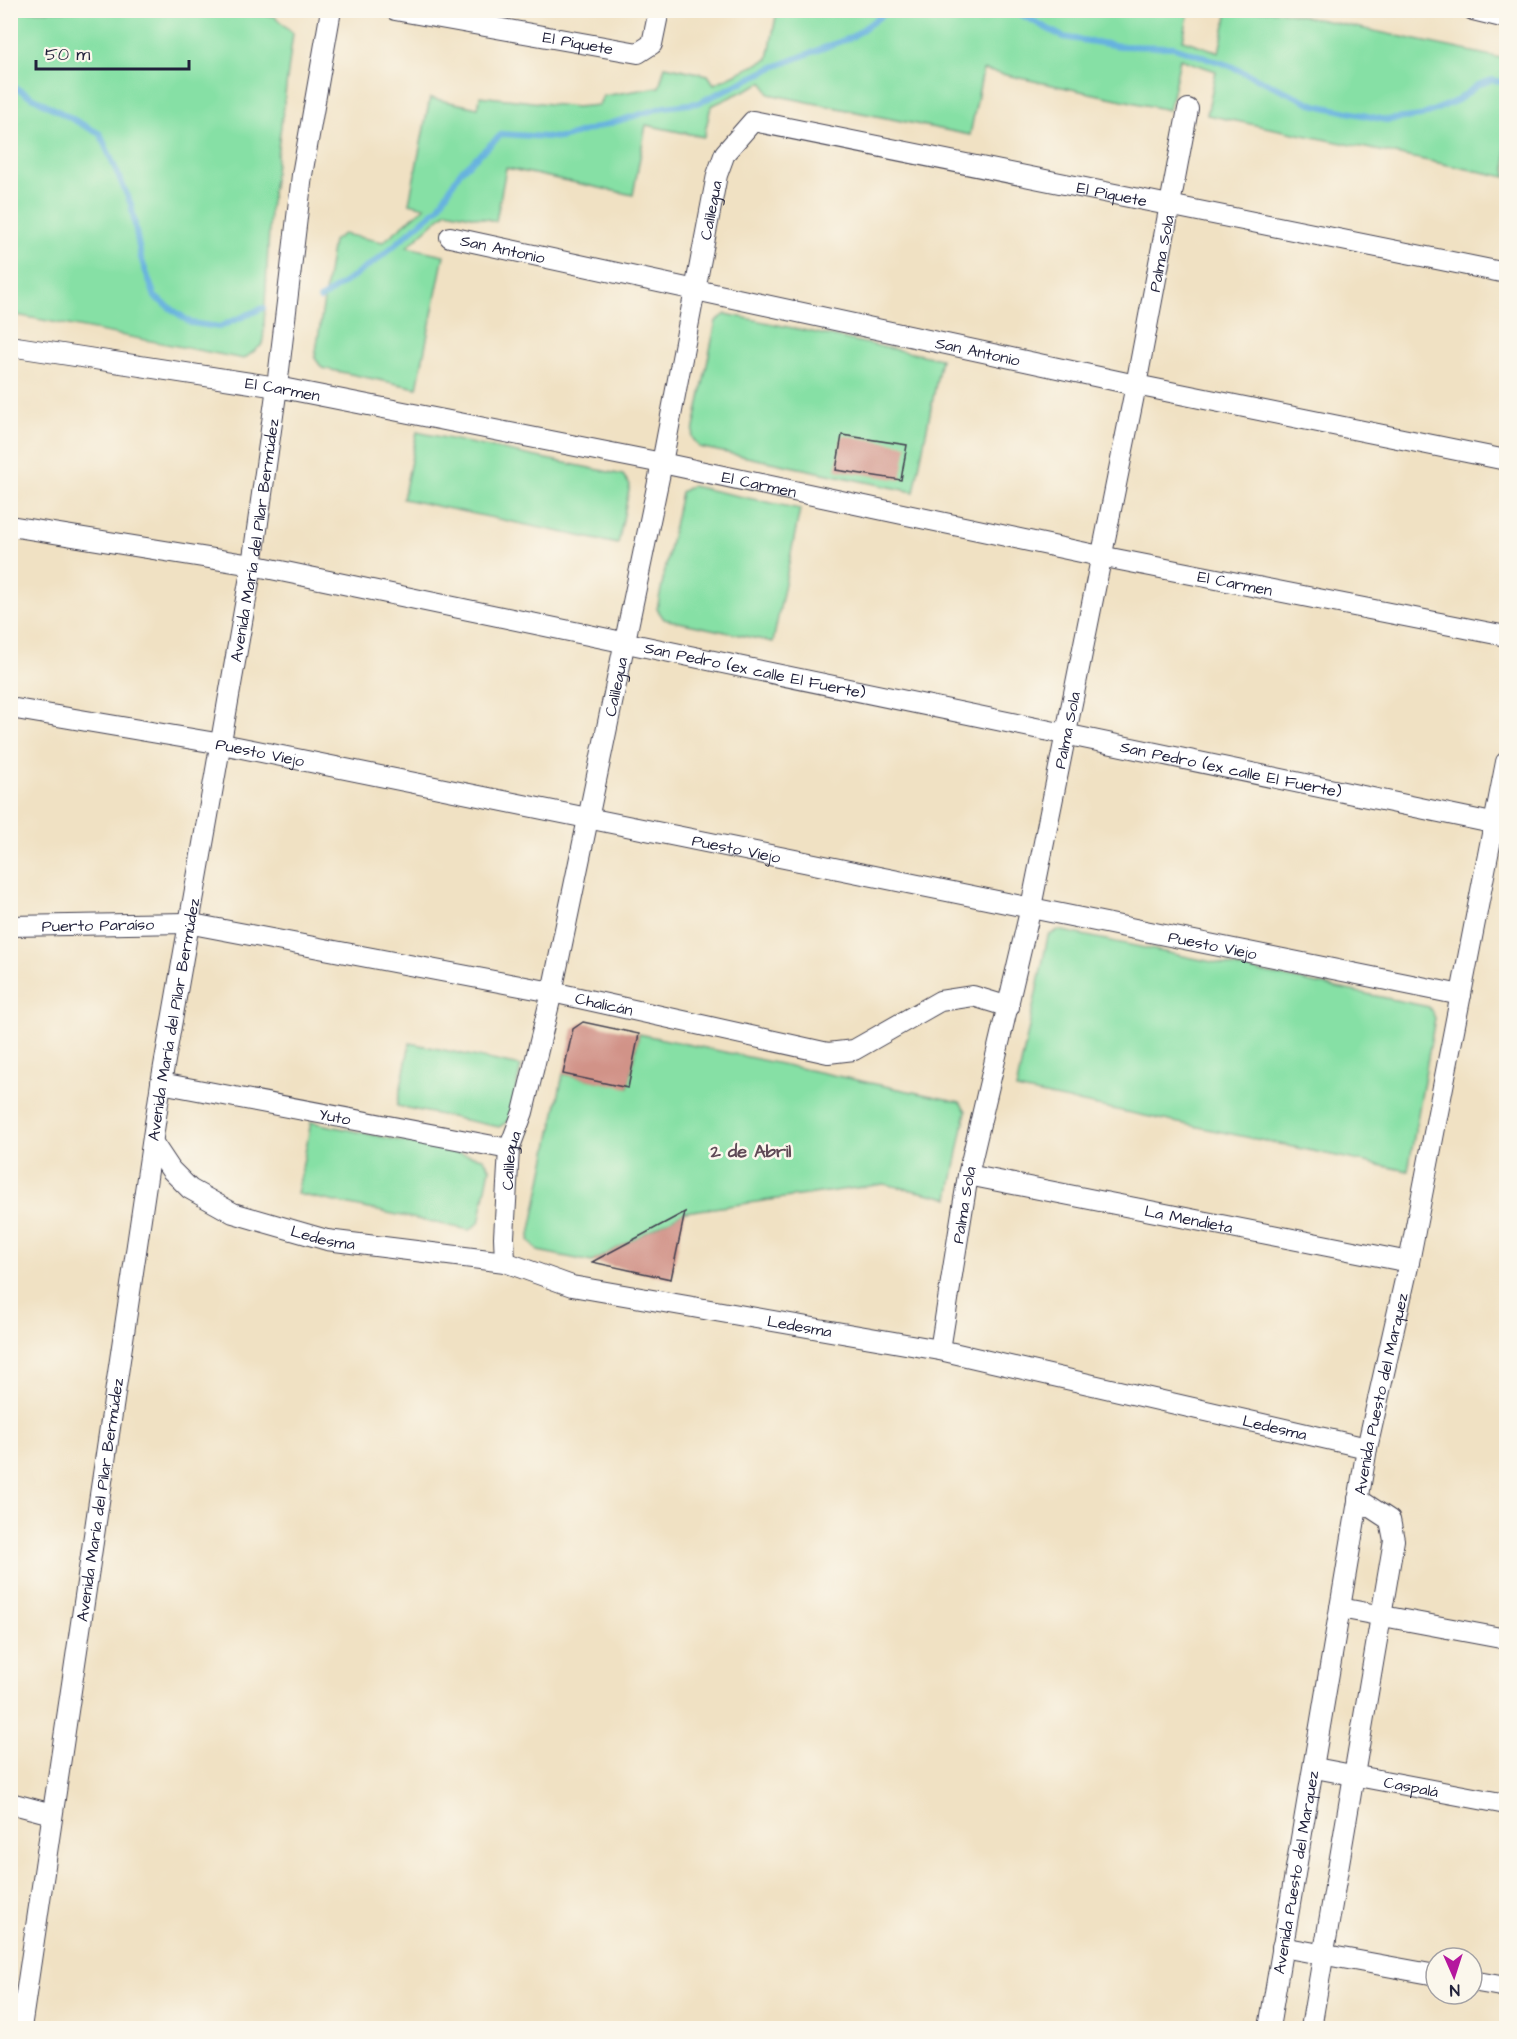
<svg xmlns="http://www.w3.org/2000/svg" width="1517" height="2039" font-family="'Architects Daughter',sans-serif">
<rect width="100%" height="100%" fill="#fbf7ec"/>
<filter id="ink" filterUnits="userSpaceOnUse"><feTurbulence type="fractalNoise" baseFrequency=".0167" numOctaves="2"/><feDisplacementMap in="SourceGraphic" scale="12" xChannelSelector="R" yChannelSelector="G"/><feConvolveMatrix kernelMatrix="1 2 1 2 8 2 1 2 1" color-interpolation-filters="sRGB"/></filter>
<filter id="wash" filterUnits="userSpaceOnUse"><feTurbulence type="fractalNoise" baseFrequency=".008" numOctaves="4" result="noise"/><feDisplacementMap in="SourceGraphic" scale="24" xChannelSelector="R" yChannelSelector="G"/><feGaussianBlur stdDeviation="1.35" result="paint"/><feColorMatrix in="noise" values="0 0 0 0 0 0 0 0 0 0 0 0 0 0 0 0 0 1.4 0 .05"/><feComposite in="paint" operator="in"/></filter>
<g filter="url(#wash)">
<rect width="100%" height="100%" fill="#f0e1c3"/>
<path fill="#86e0a5" stroke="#548170" stroke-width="1.5" d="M10 11H215L274 16 293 33 270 210 263 344 244 359 11 314Z
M777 11H1189L1183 40 1219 52 1228 11H1280L1506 59V177L1207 115 1216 71 1180 59 1169 110 983 70 970 135 769 94 763 82 711 106 704 137 646 125 633 195 506 168 496 221 447 211 407 247 444 255 417 388 322 368 315 358 333 241 343 234 383 242 425 207 409 203 430 98 478 108 480 96 576 107 599 105 603 96 659 87 665 66 708 75 714 84 768 59Z
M726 314 941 359 914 492 699 447 692 437 716 321Z
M417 432 623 475 630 485 618 544 403 499Z
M691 486 800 509 773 642 664 619 657 609 681 492Z
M1058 930 1429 1007 1435 1018 1408 1171 1016 1089 1048 936Z
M639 1034 960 1102 966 1111 949 1198 884 1184 685 1212 592 1262 538 1251 529 1240 563 1074 628 1087Z
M410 1043 521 1066 509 1121 499 1127 397 1106Z
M311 1122 483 1158 490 1168 479 1223 469 1230 297 1194Z"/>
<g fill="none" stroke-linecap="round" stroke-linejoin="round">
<path stroke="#66b2df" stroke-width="6" d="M1013 10 1063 37 1120 46 1174 47 1228 65 1315 105 1386 120 1421 116 1458 100 1478 85 1492 80 1506 83
M10 85 100 134 131 204 141 258 155 297 191 323 219 327 263 308
M320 299 377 260 438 208 460 172 502 134 562 138 664 107 698 103 774 67 852 37 889 10"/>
</g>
<g id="blocks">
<path fill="#d19388" d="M842 435 907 445 901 480 836 470Z
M583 1022 639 1034 628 1088 563 1074 573 1029Z
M685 1212 671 1279 592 1262Z"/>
</g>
</g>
<g filter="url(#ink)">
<use href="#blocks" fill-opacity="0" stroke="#413f4f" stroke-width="1.5"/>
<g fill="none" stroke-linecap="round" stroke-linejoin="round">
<defs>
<g id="minor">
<path id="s1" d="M395 10 638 53 652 44 659 10"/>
<path d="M1473 10 1506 18"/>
<path id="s2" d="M450 237 1136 385 1506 460"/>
<path id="s3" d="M10 346 277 387 662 463 1100 556 1506 636"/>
<path id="s4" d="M10 526 252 565 1497 824 1506 830"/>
<path id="s5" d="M10 708 222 744 1461 995"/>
<path id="s6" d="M10 926 187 923 552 992 828 1053 854 1050 940 1001 973 996 1009 1007"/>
<path id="s7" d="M161 1083 509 1149"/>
<path id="s8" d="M153 1143 171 1170 190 1189 233 1213 327 1240 505 1262 572 1286 940 1350 1367 1448"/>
<path id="s9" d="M968 1175 1409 1262"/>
<path id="s10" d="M505 1262 504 1237 509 1149 523 1112 552 992 662 463 717 175 725 153 753 121 1506 273"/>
<path id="s11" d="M940 1350 968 1175 1031 907 1136 385 1188 109"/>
<path d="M1340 1608 1506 1639"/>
<path id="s12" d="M1315 1768 1506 1804"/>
<path d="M10 1803 52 1814"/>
<path d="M1282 1947 1436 1975"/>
<path d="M1472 1981 1506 1987"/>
<path id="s13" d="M21 2028 161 1083 252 565 277 387 302 175 331 10"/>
<path id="s14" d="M1269 2028 1367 1448 1409 1262 1506 762"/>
<path d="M1311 2028 1394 1540 1390 1520 1358 1499"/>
</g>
</defs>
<use href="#minor" stroke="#413f4f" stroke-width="22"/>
<use href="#minor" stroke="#fff" stroke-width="20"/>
</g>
</g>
<g text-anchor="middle" stroke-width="5" stroke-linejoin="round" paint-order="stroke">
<g font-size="16" fill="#22223b" stroke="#fbf7ec">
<text dy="6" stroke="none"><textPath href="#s1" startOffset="186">El Piquete</textPath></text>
<text dy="6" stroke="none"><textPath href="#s10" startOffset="1542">El Piquete</textPath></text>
<text dy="6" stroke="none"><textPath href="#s10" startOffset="1074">Calilegua</textPath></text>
<text dy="6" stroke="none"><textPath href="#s2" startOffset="54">San Antonio</textPath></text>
<text dy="6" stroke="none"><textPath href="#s11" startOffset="1119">Palma Sola</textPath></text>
<text dy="6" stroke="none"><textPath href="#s2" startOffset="540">San Antonio</textPath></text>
<text dy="6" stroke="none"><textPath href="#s3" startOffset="276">El Carmen</textPath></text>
<text dy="6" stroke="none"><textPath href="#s3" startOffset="762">El Carmen</textPath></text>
<text dy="6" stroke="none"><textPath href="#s13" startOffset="1506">Avenida María del Pilar Bermúdez</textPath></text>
<text dy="6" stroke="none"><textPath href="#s3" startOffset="1248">El Carmen</textPath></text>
<text dy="6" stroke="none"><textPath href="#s4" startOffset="759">San Pedro (ex calle El Fuerte)</textPath></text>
<text dy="6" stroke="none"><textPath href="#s10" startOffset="588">Calilegua</textPath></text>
<text dy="6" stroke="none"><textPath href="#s11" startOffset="633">Palma Sola</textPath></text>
<text dy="6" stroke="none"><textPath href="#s5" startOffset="254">Puesto Viejo</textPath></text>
<text dy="6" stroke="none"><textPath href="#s4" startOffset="1245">San Pedro (ex calle El Fuerte)</textPath></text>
<text dy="6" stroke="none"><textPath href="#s5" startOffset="740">Puesto Viejo</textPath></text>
<text dy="6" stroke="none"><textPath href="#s6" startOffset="88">Puerto Paraíso</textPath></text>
<text dy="6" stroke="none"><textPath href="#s5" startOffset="1226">Puesto Viejo</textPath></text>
<text dy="6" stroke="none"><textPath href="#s6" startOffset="602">Chalicán</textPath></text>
<text dy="6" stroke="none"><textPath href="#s13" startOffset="1020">Avenida María del Pilar Bermúdez</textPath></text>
<text dy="6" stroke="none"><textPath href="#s7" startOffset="177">Yuto</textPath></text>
<text dy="6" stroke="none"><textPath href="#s10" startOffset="102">Calilegua</textPath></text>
<text dy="6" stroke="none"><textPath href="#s11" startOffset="147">Palma Sola</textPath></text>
<text dy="6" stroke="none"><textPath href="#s9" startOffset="225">La Mendieta</textPath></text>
<text dy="6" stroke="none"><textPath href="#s8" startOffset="202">Ledesma</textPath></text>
<text dy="6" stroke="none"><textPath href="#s8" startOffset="688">Ledesma</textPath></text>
<text dy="6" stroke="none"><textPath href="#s14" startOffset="644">Avenida Puesto del Marquez</textPath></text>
<text dy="6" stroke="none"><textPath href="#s8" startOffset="1174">Ledesma</textPath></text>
<text dy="6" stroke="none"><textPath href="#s13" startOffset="534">Avenida María del Pilar Bermúdez</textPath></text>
<text dy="6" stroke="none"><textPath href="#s12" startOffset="98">Caspalá</textPath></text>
<text dy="6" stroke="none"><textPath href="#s14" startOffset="158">Avenida Puesto del Marquez</textPath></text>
</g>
<g font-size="18" font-weight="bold" fill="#5f4a56" stroke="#fbf7ec">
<text x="751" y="1157">2 de Abril</text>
</g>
</g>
<rect width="1517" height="2039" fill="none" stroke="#fbf7ec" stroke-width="36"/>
<g transform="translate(1454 1976) rotate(177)"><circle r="28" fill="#fbf7ec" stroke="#a4a2a5" stroke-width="1.5"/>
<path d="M0-4.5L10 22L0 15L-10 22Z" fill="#b5179e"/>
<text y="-9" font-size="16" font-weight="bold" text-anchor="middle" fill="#22223b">N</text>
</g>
<path d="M36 60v9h153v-9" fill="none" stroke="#22223b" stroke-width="3"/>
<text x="45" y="60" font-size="18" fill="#22223b" stroke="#fbf7ec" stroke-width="4.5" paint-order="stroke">50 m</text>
</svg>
